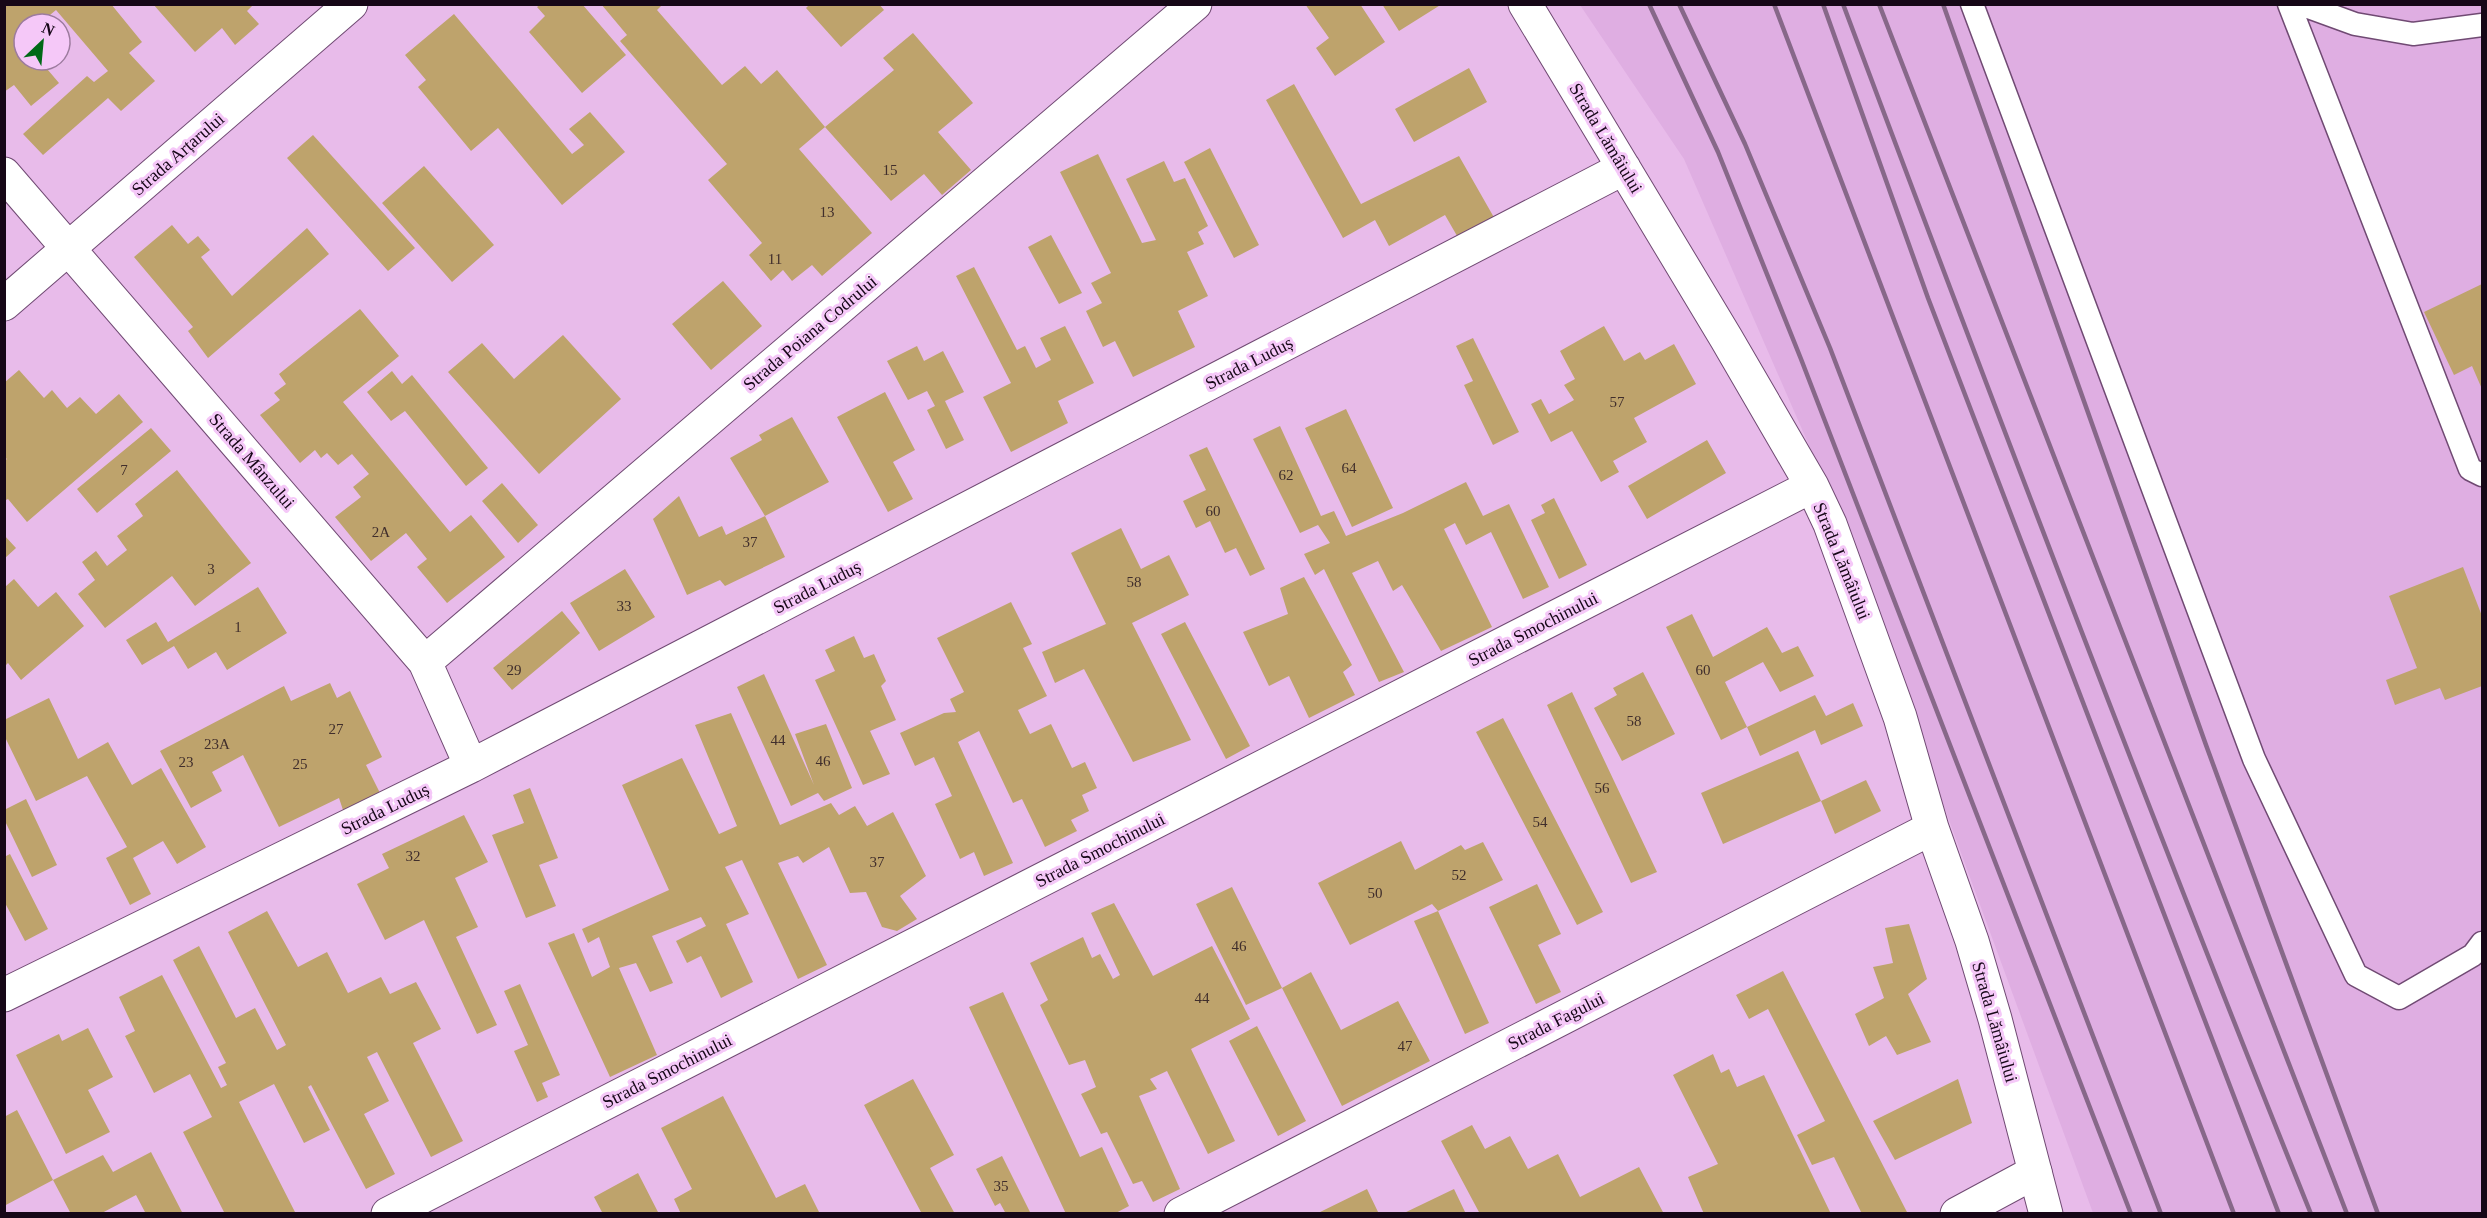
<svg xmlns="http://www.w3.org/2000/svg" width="2487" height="1218" font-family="'Times New Roman',serif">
<rect width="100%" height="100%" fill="#e8bbea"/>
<path fill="#dfaee2" d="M1580 5H2482V1213H2093L1825 482 1684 159Z"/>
<path fill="#bea36c" d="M4 4H111L142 42 129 53 155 81 121 111 108 98 43 155 23 134 87 76 94 82 108 71 56 10 39 24H24V60H45L42 63 59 83 31 106 14 85 4 92Z
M153 4H254L247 11 259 24 235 45 222 28 195 52Z
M541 4H582L626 55 582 93 529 32 545 16 537 7Z
M601 4H663L657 10 722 85 745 66 761 84 777 70 825 127 799 149 872 233 822 276 812 265 792 281 783 270 771 281 749 255 762 243 708 180 727 164 620 41 627 35Z
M810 4H879L884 10 841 47 806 8Z
M1305 4H1360L1385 42 1335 76 1316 48 1329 38Z
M1382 4H1442L1399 31Z
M454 14 572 154 584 145 569 129 590 112 625 152 562 205 498 128 471 151 418 87 426 80 405 55Z
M913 33 973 103 938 132 971 170 942 195 924 174 891 201 825 127 894 70 883 58Z
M1469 68 1487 102 1414 142 1395 109Z
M1294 84 1361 204 1459 156 1496 221 1460 241 1445 215 1389 246 1375 220 1343 238 1266 100Z
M313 135 415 248 388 271 287 158Z
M1210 148 1259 245 1234 258 1184 162Z
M1098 154 1142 243 1156 240 1126 179 1164 161 1174 182 1185 178 1208 226 1198 232 1204 244 1187 252 1208 296 1178 311 1195 347 1133 377 1115 341 1103 347 1086 311 1102 303 1091 283 1111 273 1060 172Z
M424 166 494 245 452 282 382 203Z
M172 225 188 244 198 236 210 250 201 257 232 296 307 228 329 254 208 358 188 331 193 327 134 257Z
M1051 235 1082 293 1059 304 1028 247Z
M974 267 1017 350 1025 346 1036 368 1051 360 1040 338 1065 326 1094 383 1058 401 1068 423 1011 452 983 397 1011 383 956 276Z
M723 281 762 326 711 370 672 324Z
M2482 284V389L2472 366 2454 375 2424 312Z
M360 309 399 356 343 402 450 532 471 515 505 557 447 603 417 567 427 559 406 533 371 561 335 517 361 497 353 487 369 474 352 454 338 465 327 453 321 458 315 450 300 463 260 415 280 400 274 393 286 384 279 374Z
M1604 326 1624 361 1640 352 1645 360 1674 344 1696 384 1634 418 1647 442 1613 461 1619 472 1601 482 1572 431 1551 442 1531 404 1541 399 1549 414 1574 400 1564 385 1575 379 1560 351Z
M563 335 621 399 539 474 448 372 482 343 514 379Z
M1473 338 1519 432 1493 445 1464 385 1473 381 1456 346Z
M917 346 924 361 943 351 964 392 945 401 964 440 946 449 927 410 935 406 927 391 908 400 887 361Z
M19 370 44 398 52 390 67 408 80 397 96 414 119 394 143 422 27 522 8 499 4 501V461L7 459 4 457V383Z
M392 371 402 384 412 375 488 468 466 486 405 411 391 421 367 392Z
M885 392 915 450 893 462 913 499 888 512 837 417Z
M1346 409 1393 508 1352 527 1305 428Z
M792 417 829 482 765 516 785 557 725 586 720 580 687 595 653 519 679 496 699 537 722 526 726 535 765 516 730 458 762 440 759 435Z
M1280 426 1321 516 1334 511 1346 536 1403 513 1466 482 1483 516 1509 504 1549 587 1523 599 1491 532 1466 545 1455 523 1444 529 1492 627 1441 651 1402 585 1393 591 1378 561 1352 573 1404 672 1379 682 1324 569 1315 575 1304 554 1330 543 1318 525 1300 533 1253 439Z
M151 428 171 451 97 513 77 489Z
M1707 440 1726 473 1647 519 1628 486Z
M1207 447 1265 569 1250 576 1236 548 1225 553 1210 521 1196 528 1183 501 1206 490 1189 455Z
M177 470 251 563 195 606 172 576 105 628 78 594 95 580 82 562 96 551 107 566 127 550 117 536 143 516 135 504Z
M502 483 538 525 518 543 482 501Z
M1554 498 1587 565 1559 579 1531 520 1545 513 1541 505Z
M1121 528 1141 569 1169 555 1189 595 1132 623 1191 740 1133 762 1084 669 1055 683 1042 652 1106 624 1071 553Z
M4 535 16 548 4 559Z
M2463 567 2482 616V686L2445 700 2440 688 2395 705 2386 680 2417 668 2389 596Z
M625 569 655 617 599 651 570 603Z
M1304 577 1352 665 1343 672 1355 695 1309 718 1289 676 1269 686 1243 632 1288 614 1280 588Z
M14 579 38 607 56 592 84 626 21 680 8 663 5 666V587Z
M258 587 287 633 227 670 216 652 188 669 174 646 142 665 126 640 156 622 168 642Z
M1011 602 1032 644 1023 648 1047 696 1018 710 1030 734 1051 724 1072 768 1085 762 1097 788 1082 795 1089 811 1071 820 1077 831 1045 847 1022 799 1013 803 979 731 958 742 1013 863 984 876 974 852 960 859 935 804 952 796 934 757 915 766 900 733 944 713 956 712 950 699 964 692 937 638Z
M562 611 580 633 512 690 493 668Z
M1692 614 1713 657 1767 627 1782 653 1798 646 1814 676 1780 692 1763 662 1725 682 1747 727 1721 740 1666 627Z
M1185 622 1250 746 1226 759 1161 634Z
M854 636 864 658 874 654 886 681 881 686 896 720 870 731 890 774 863 785 815 680 835 671 825 650Z
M1643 672 1675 734 1622 761 1594 708 1617 695 1613 688Z
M764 674 814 785 795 734 826 724 852 788 824 801 818 793 791 806 737 687Z
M330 683 337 698 350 691 382 757 366 765 380 793 343 810 339 798 279 827 243 755 212 772 222 791 191 808 160 751 284 686 291 701Z
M1572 692 1657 872 1631 883 1547 705Z
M1815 695 1826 716 1853 703 1863 726 1821 745 1815 730 1760 756 1747 727Z
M49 698 78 759 108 742 132 785 161 768 206 847 177 864 163 841 133 858 151 894 130 905 106 858 127 847 87 776 36 801 4 735V720Z
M731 713 780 825 831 803 839 815 855 806 867 826 893 812 926 876 900 896 917 919 897 931 882 927 866 892 850 893 829 847 803 863 798 856 778 863 827 965 798 979 742 860 725 867 749 914 726 924 753 982 721 998 701 956 687 963 676 941 706 926 701 917 652 936 673 983 650 992 636 963 619 968 657 1055 610 1077 548 943 574 933 592 977 610 967 599 937 588 943 582 929 669 890 622 785 682 758 719 834 737 826 695 725Z
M1503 718 1603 912 1577 925 1476 732Z
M1798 751 1821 801 1723 844 1701 793Z
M1866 780 1881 811 1835 834 1821 801Z
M530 788 558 858 539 865 556 906 526 918 492 835 524 823 513 795Z
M26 799 57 865 32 877 4 819V810Z
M464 815 488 862 455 878 478 927 456 937 497 1025 477 1034 424 920 385 940 357 884 389 868 382 854Z
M1401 841 1415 870 1461 845 1465 850 1483 842 1503 880 1438 911 1432 904 1350 945 1318 883Z
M10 854 48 929 25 941 4 901V857Z
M1537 884 1561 934 1538 945 1561 992 1536 1004 1489 907Z
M1232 887 1282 988 1246 1005 1196 904Z
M1114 903 1153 976 1212 946 1250 1019 1191 1049 1235 1141 1208 1154 1167 1071 1150 1079 1157 1089 1139 1096 1180 1189 1153 1202 1142 1181 1133 1184 1107 1132 1101 1134 1081 1094 1096 1087 1085 1060 1069 1065 1040 1005 1048 1000 1030 963 1083 937 1092 958 1100 954 1113 979 1120 975 1091 913Z
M267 911 298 967 327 952 348 993 381 977 390 994 416 982 441 1029 413 1043 463 1141 431 1157 377 1052 367 1057 389 1101 364 1114 395 1174 366 1189 311 1085 308 1087 330 1130 304 1143 274 1084 239 1102 296 1214H225L183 1132 212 1117 190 1074 154 1093 125 1036 135 1031 119 997 162 975 221 1088 227 1085 218 1067 226 1063 173 960 199 946 236 1018 255 1008 277 1050 286 1045 228 932Z
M1438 911 1489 1023 1465 1034 1414 921Z
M1909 924 1927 979 1908 994 1931 1042 1897 1055 1886 1036 1869 1046 1855 1014 1884 998 1873 967 1893 963 1885 928Z
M1783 971 1908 1214H1862L1834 1157 1812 1165 1797 1135 1825 1121 1768 1009 1749 1019 1736 995Z
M1311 972 1341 1030 1398 1001 1430 1061 1342 1106 1282 988Z
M520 984 560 1075 542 1083 548 1097 537 1102 514 1051 528 1045 504 991Z
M1003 992 1080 1157 1102 1147 1129 1206 1114 1214H1066L969 1007Z
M1257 1026 1306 1121 1278 1136 1229 1041Z
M88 1028 113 1077 88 1090 110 1132 66 1154 16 1055 59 1034 62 1041Z
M1713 1054 1721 1073 1729 1069 1737 1087 1764 1075 1831 1214H1704L1688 1177 1718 1164 1673 1075Z
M913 1079 954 1155 930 1168 955 1214H922L864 1105Z
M1958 1079 1972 1123 1895 1160 1873 1121Z
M723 1096 776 1198 805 1184 820 1214H681L674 1199 692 1189 661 1128Z
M17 1110 53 1180 4 1206V1117Z
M1472 1125 1485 1149 1510 1136 1528 1169 1558 1154 1580 1197 1639 1167 1664 1214H1480L1441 1141Z
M151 1152 183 1214H146L136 1195 100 1214H71L53 1180 103 1155 113 1172Z
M1002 1156 1031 1214H1006L1000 1203 995 1206 976 1169Z
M638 1173 659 1214H603L594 1197Z
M1367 1189 1379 1214H1316Z
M1454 1189 1466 1214H1402Z"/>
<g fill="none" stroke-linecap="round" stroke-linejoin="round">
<defs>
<path id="lane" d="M1972 4 2254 759 2356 975 2399 998 2473 955 2482 943
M2289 4 2470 469 2482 475
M2300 4 2355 24 2413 34 2482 25"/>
<path id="street" d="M1525 4 1726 338 1812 486 1830 524 1900 717 1932 828 1972 941 1995 1019 2035 1172 1957 1214
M4 174 425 662 471 766
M4 304 351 4
M425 662 1195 4
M4 995 471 766 1624 168
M388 1214 1812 486
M1181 1214 1932 828"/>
<path id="secondary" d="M2035 1172 2046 1214"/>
</defs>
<use href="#lane" stroke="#704a73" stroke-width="25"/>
<use href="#street" stroke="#704a73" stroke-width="35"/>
<use href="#secondary" stroke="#704a73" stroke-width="35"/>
<use href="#lane" stroke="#fff" stroke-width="22"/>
<use href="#street" stroke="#fff" stroke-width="33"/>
<use href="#secondary" stroke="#fff" stroke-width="33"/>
<path stroke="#876889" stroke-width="4.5" d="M1649 4 1718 152 1801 359 2131 1214
M1679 4 1745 144 1830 348 2161 1214
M1774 4 2234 1214
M1823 4 1928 298 2279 1214
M1843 4C1995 409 2149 813 2311 1214
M1879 4 2347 1214
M1943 4 2206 745 2378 1214"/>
</g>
<g text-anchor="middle" stroke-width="6" stroke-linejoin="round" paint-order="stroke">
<g font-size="15" fill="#402e2c">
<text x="890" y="175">15</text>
<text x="827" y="217">13</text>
<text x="775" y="264">11</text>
<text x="1617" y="407">57</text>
<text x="1349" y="473">64</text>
<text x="124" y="475">7</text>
<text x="1286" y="480">62</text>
<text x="1213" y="516">60</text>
<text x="381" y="537">2A</text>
<text x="750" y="547">37</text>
<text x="211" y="574">3</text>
<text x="1134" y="587">58</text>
<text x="624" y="611">33</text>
<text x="238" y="632">1</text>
<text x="514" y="675">29</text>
<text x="1703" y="675">60</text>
<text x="1634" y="726">58</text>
<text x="336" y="734">27</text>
<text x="778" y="745">44</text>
<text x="217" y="749">23A</text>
<text x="823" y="766">46</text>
<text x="186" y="767">23</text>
<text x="300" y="769">25</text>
<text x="1602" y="793">56</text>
<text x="1540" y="827">54</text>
<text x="413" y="861">32</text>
<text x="877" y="867">37</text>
<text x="1459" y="880">52</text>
<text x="1375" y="898">50</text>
<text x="1239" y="951">46</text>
<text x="1202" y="1003">44</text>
<text x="1405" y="1051">47</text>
<text x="1001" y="1191">35</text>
</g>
<g font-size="18" fill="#160717" stroke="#f5c8f8">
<text transform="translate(1606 138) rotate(59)" y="6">Strada Lămâiului</text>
<text transform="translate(178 154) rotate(-41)" y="6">Strada Arțarului</text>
<text transform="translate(810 333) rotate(-40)" y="6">Strada Poiana Codrului</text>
<text transform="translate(1249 363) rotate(-27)" y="6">Strada Luduș</text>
<text transform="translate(252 461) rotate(49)" y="6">Strada Mânzului</text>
<text transform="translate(1842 561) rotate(68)" y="6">Strada Lămâiului</text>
<text transform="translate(817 587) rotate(-27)" y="6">Strada Luduș</text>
<text transform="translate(1533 629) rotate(-27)" y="6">Strada Smochinului</text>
<text transform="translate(385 809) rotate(-26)" y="6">Strada Luduș</text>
<text transform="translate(1100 850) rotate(-27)" y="6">Strada Smochinului</text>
<text transform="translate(1556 1021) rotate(-27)" y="6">Strada Fagului</text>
<text transform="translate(1995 1022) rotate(74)" y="6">Strada Lămâiului</text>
<text transform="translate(667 1071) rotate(-27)" y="6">Strada Smochinului</text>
</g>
</g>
<rect width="2487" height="1218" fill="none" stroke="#160717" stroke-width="12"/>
<g transform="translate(42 42) rotate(26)"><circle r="28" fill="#f5c8f8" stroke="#9c7b9e" stroke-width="1.5"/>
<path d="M0-4.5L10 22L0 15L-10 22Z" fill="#006917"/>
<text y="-9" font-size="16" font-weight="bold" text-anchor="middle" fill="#160717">N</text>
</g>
</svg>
